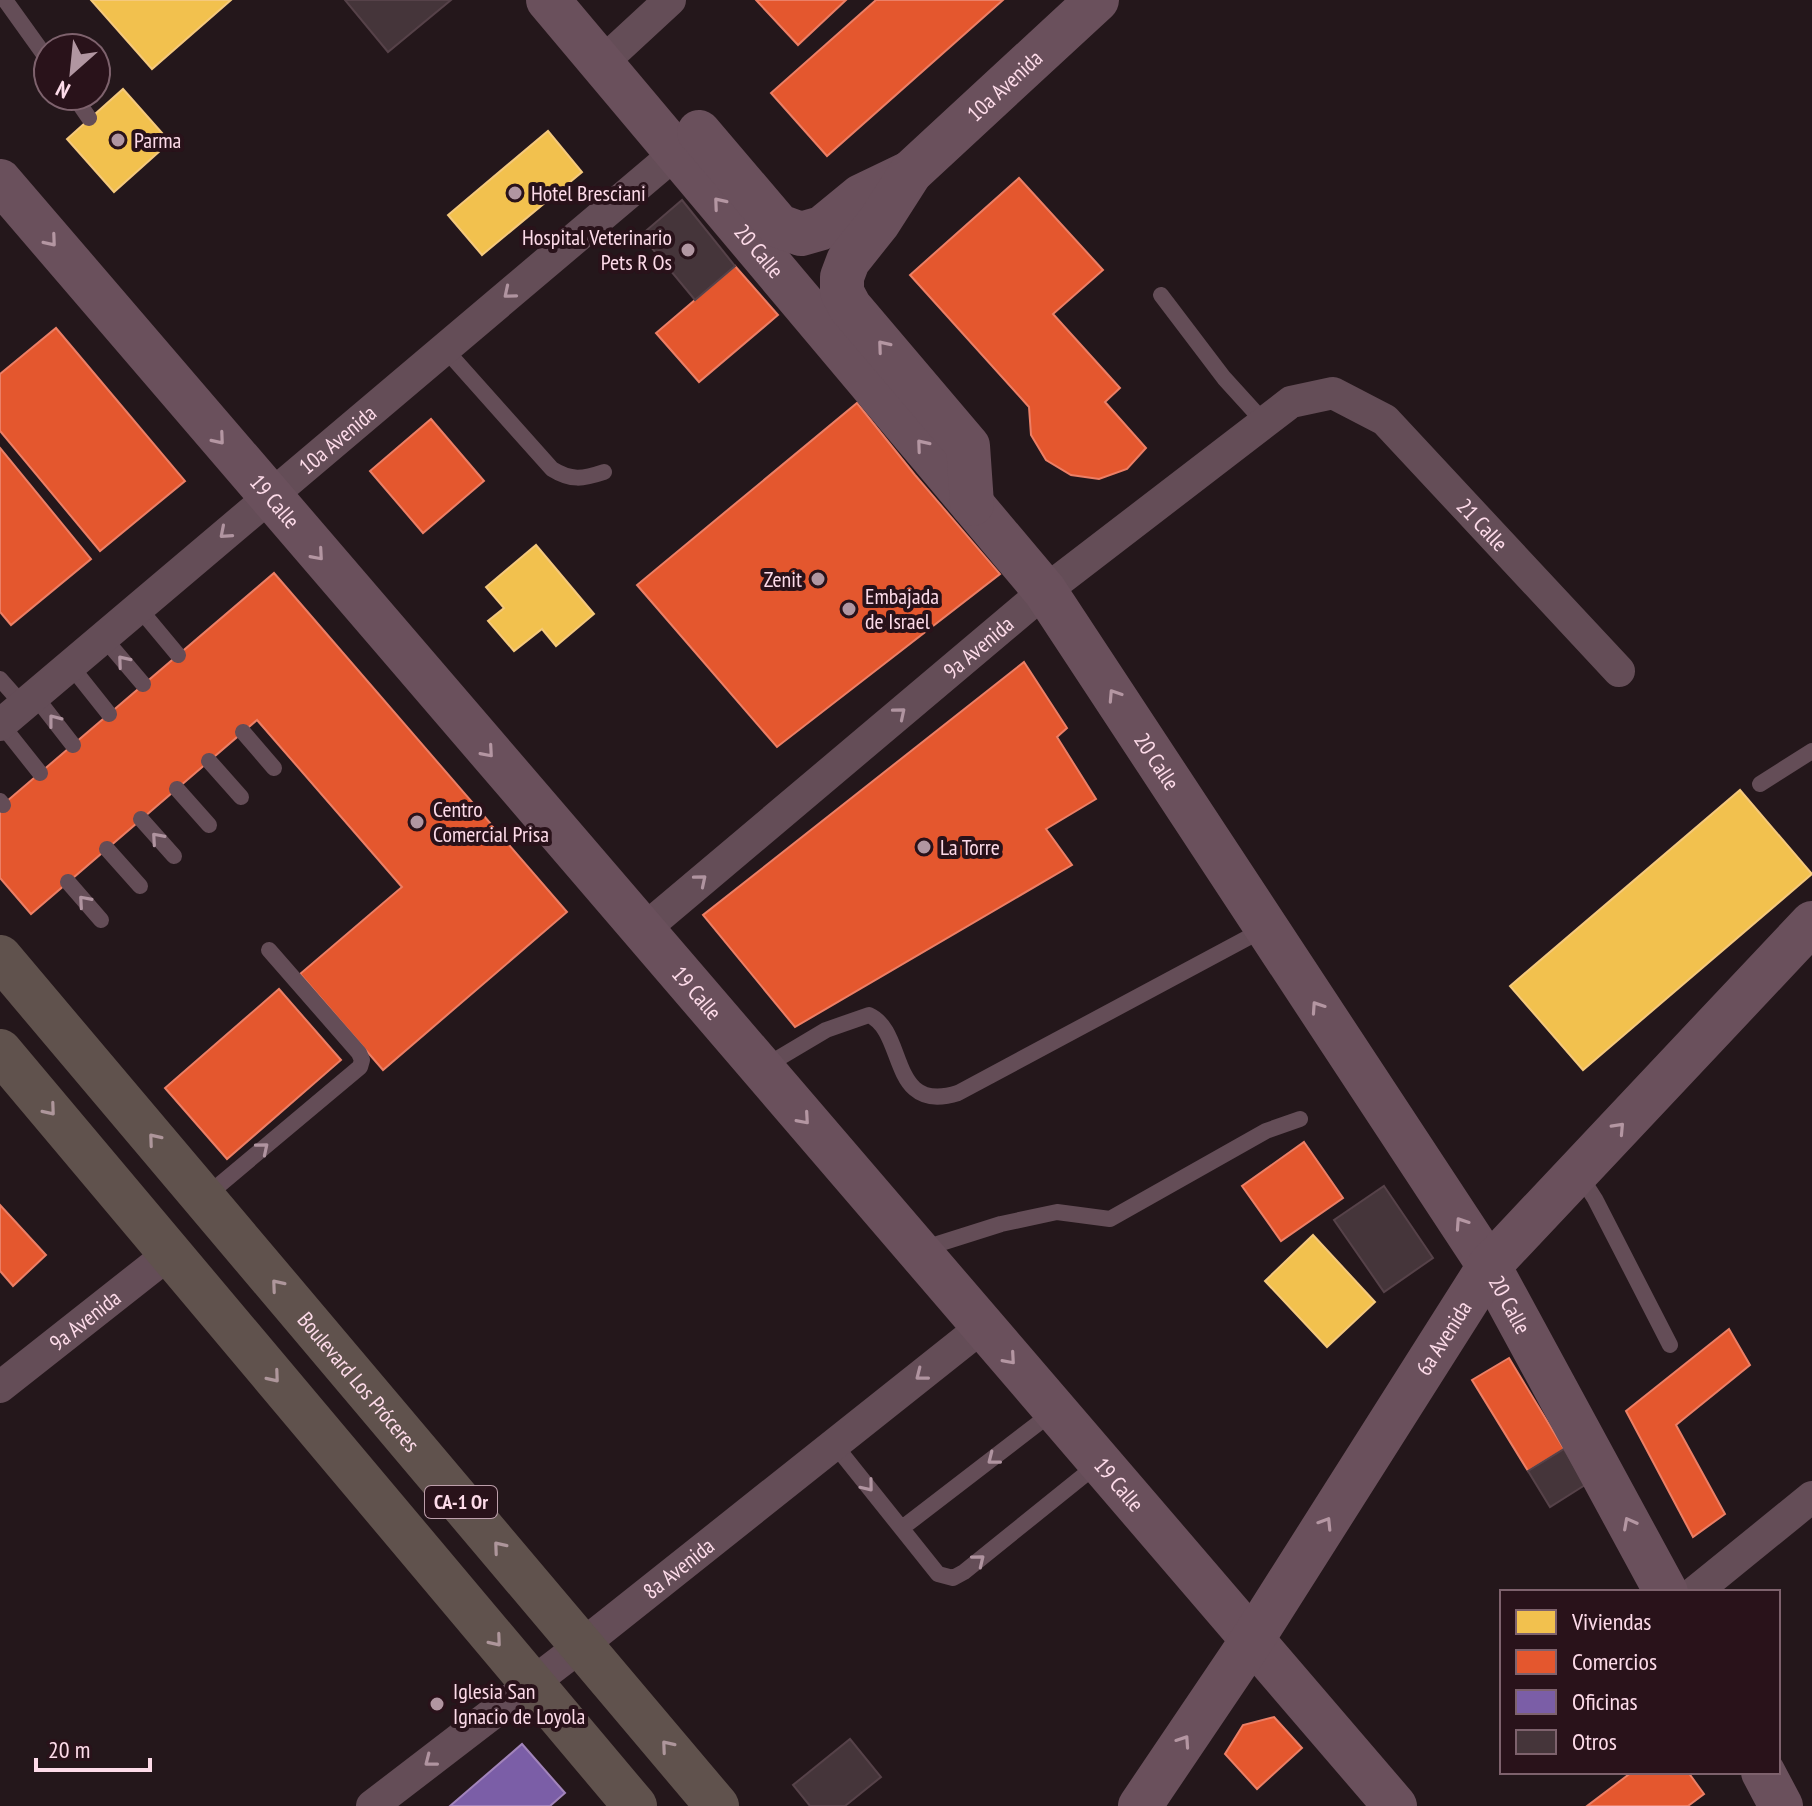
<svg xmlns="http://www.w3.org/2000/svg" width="1812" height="1806" font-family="'PT Sans Narrow',sans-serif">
<rect width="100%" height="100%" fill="#24171b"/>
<path fill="#f2c14e" stroke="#f5c97c" stroke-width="2" d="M91 0H231L152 69Z
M123 89 170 142 114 192 67 139Z
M548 131 582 172 482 255 448 215Z
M536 545 594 614 556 646 542 629 514 651 488 621 504 608 486 587Z
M1740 790 1812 874 1583 1070 1510 986Z
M1313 1235 1375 1302 1327 1347 1265 1281Z"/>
<path fill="#e4572e" stroke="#ec7f66" stroke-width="2" d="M756 0H846L798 45Z
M876 0H1003L827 156 771 93Z
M1019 178 1103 270 1053 314 1120 388 1105 402 1146 448 1127 469 1099 479 1071 475 1046 460 1031 435 1029 407 910 275Z
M735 266 778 315 699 382 656 333Z
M56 328 185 481 100 551 0 431V374Z
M857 403 915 475 1000 574 777 747 637 585Z
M431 419 484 481 423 533 370 471Z
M0 448 91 559 11 625 0 612Z
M274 573 567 912 383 1070 300 974 402 887 257 720 31 914 0 878V807Z
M1024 662 1067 728 1057 737 1096 799 1046 829 1072 865 795 1027 703 915Z
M279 989 341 1060 227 1159 165 1088Z
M1304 1142 1343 1198 1281 1241 1242 1186Z
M0 1205 46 1255 13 1286 0 1271Z
M1729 1329 1750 1365 1676 1425 1725 1514 1693 1537 1626 1411Z
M1509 1358 1564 1449 1528 1471 1472 1380Z
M1274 1717 1302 1748 1257 1789 1225 1754 1243 1725Z
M1632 1772H1688L1704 1794 1688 1806H1587Z"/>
<path fill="#7b5ea7" stroke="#a284bb" stroke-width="2" d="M522 1744 565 1793 550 1806H450Z"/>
<path fill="#45353a" stroke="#564249" stroke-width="2" d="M345 0H451L388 52Z
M682 200 735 266 695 300 641 235Z
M1384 1186 1433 1258 1384 1292 1334 1220Z
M1564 1449 1585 1485 1550 1507 1528 1471Z
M850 1739 881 1777 845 1806H810L793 1785Z"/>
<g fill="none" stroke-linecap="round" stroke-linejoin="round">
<path stroke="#644d57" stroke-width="16" d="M5 0 48 60
M74 96 89 118
M1161 295 1224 378 1264 422
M444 348 552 469C571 481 583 479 604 472
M138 607 178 655
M103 637 143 684
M70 665 109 714
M0 679 23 705
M34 695 73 745
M1 724 40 773
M243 732 274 768
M209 761 241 797
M1760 784 1812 751
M177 789 209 825
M0 801 3 805
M141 819 174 856
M107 849 140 886
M68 882 101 920
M762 1068 826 1030 869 1015C907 1032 888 1115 958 1093L1266 928
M1579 1174 1595 1199 1670 1345
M205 1197 360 1067 362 1060 359 1053 269 950
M922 1249 1001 1224 1057 1212 1110 1219 1266 1131 1300 1119
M834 1444 938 1574 953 1578 964 1572 1098 1464
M902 1528 1053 1412"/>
<g stroke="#644d57" stroke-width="32">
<path d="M604 61 670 0"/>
<path id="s1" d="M0 725 676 153"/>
<path id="s2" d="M642 931 1045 591 1291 402 1333 393 1385 420 1619 671"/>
<path id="s3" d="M0 1387 170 1253"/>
<path d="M1695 1592 1812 1497"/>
<path id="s4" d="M372 1806 582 1645 982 1327"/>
</g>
<g stroke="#6a505c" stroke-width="44">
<path id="s5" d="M548 0 1045 591 1489 1266 1666 1592"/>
<path d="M699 132 779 226 801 234 822 228 861 196 911 172"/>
<path id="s6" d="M0 181 1395 1806"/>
<path id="s7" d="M972 504 968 446 850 307 842 292V277L848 261 879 222 911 172 1097 0"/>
<path d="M1763 1772 1781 1806"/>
<path id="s8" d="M1140 1806 1252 1640 1489 1266 1812 923"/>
</g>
<g stroke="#60524d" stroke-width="44">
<path id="s9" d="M0 957 717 1806"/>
<path d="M0 1051 635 1806"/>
</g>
</g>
<defs><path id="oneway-chevron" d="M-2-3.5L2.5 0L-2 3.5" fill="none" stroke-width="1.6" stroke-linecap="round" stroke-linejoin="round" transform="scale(2)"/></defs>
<g stroke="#b496a2">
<use href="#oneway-chevron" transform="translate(719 203) rotate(-130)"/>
<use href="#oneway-chevron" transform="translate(51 241) rotate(50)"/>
<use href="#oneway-chevron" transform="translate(883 346) rotate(-130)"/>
<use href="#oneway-chevron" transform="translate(219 439) rotate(50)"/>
<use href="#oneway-chevron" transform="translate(922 445) rotate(-130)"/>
<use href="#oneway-chevron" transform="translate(318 555) rotate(49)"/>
<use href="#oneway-chevron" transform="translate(1114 695) rotate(-123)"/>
<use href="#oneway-chevron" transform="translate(488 752) rotate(49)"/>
<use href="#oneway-chevron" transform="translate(1317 1007) rotate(-124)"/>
<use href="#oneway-chevron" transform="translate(804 1119) rotate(49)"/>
<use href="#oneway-chevron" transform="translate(1619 1128) rotate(-47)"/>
<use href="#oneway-chevron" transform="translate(1461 1223) rotate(-124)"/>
<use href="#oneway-chevron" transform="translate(1010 1359) rotate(49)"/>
<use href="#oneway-chevron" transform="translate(1326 1523) rotate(-58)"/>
<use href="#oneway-chevron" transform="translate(1629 1523) rotate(-118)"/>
<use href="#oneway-chevron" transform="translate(1184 1741) rotate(-56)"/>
</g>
<g stroke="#b094a0">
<use href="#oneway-chevron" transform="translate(509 293) rotate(140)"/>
<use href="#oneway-chevron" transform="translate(225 533) rotate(139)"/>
<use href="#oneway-chevron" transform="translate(123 661) rotate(-130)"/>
<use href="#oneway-chevron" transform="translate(900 713) rotate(-40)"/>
<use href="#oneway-chevron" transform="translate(54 720) rotate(-128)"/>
<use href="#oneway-chevron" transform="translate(157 838) rotate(-131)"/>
<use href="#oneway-chevron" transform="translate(701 880) rotate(-40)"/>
<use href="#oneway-chevron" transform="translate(84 901) rotate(-131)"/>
<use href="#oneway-chevron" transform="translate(263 1148) rotate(-40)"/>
<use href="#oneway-chevron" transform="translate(921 1375) rotate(142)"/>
<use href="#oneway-chevron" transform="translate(993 1459) rotate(142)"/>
<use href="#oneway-chevron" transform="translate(868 1486) rotate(51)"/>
<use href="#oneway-chevron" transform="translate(979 1560) rotate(-39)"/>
<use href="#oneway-chevron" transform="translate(430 1761) rotate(142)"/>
</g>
<g stroke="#ae969b">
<use href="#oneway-chevron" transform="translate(50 1110) rotate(50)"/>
<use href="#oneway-chevron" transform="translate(154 1139) rotate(-130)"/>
<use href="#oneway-chevron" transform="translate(277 1285) rotate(-130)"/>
<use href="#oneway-chevron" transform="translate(274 1377) rotate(50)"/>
<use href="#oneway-chevron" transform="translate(499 1547) rotate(-130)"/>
<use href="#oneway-chevron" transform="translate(496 1641) rotate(50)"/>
<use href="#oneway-chevron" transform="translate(667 1746) rotate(-130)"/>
</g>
<g fill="#b196a1" stroke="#29121a" stroke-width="3">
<circle cx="118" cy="140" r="8"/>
<circle cx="515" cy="193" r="8"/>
<circle cx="688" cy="250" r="8"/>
<circle cx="818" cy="579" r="8"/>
<circle cx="849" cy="609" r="8"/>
<circle cx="417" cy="822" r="8"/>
<circle cx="924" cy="847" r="8"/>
<circle cx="437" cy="1704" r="8"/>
</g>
<g text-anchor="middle" stroke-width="8" stroke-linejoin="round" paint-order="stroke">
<rect fill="#29121a" stroke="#bd9fab" stroke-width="2" x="425" y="1486" width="72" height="32" rx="6"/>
<g font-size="20" font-weight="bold" fill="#fddbe9">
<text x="461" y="1509">CA-1 Or</text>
</g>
<g font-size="22" fill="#fddbe9" stroke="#29121a">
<text dy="8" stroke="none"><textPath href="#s7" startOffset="526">10a Avenida</textPath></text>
<text dy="8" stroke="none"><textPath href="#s5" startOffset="328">20 Calle</textPath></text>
<text dy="8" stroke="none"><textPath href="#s1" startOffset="442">10a Avenida</textPath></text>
<text dy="8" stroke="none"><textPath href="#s6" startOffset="422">19 Calle</textPath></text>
<text dy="8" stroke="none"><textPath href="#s2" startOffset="1082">21 Calle</textPath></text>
<text dy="8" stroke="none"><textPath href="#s2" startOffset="440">9a Avenida</textPath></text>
<text dy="8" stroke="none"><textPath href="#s5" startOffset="976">20 Calle</textPath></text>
<text dy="8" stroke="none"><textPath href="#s6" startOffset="1070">19 Calle</textPath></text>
<text dy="8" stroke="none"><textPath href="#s5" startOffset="1624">20 Calle</textPath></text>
<text dy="8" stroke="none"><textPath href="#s3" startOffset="108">9a Avenida</textPath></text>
<text dy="8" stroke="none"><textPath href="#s8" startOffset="558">6a Avenida</textPath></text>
<text dy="8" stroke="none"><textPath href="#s9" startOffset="556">Boulevard Los Próceres</textPath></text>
<text dy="8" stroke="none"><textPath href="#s6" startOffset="1718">19 Calle</textPath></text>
<text dy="8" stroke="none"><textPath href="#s4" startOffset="388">8a Avenida</textPath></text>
</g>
<g font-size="22" fill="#fddbe9" stroke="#29121a" text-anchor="start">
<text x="134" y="148">Parma</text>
<text x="531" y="201">Hotel Bresciani</text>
<text x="672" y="245" text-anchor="end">Hospital Veterinario<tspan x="672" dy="25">Pets R Os</tspan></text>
<text x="802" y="587" text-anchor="end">Zenit</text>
<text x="865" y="604">Embajada<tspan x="865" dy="25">de Israel</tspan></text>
<text x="433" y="817">Centro<tspan x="433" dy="25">Comercial Prisa</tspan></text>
<text x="940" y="855">La Torre</text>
<text x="453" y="1699">Iglesia San<tspan x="453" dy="25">Ignacio de Loyola</tspan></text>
</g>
</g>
<rect x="1500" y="1590" width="280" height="184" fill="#29121a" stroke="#7e626d" stroke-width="2"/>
<rect x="1516" y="1610" width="40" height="24" fill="#f2c14e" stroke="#7e626d" stroke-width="2"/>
<text x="1572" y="1630" font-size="24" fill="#fddbe9">Viviendas</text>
<rect x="1516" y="1650" width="40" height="24" fill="#e4572e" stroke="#7e626d" stroke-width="2"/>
<text x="1572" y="1670" font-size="24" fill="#fddbe9">Comercios</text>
<rect x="1516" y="1690" width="40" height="24" fill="#7b5ea7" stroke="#7e626d" stroke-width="2"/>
<text x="1572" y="1710" font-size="24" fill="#fddbe9">Oficinas</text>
<rect x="1516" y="1730" width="40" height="24" fill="#45353a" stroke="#7e626d" stroke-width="2"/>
<text x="1572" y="1750" font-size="24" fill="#fddbe9">Otros</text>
<g transform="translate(72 72) rotate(207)"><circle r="38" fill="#29121a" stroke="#7e626d" stroke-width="2"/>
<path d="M0-6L14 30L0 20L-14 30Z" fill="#b196a1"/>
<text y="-12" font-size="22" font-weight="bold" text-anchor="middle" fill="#fddbe9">N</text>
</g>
<path d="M36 1758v12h114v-12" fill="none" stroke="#fddbe9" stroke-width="4"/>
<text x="48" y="1758" font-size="24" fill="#fddbe9" stroke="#29121a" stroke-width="6" paint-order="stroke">20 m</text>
</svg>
